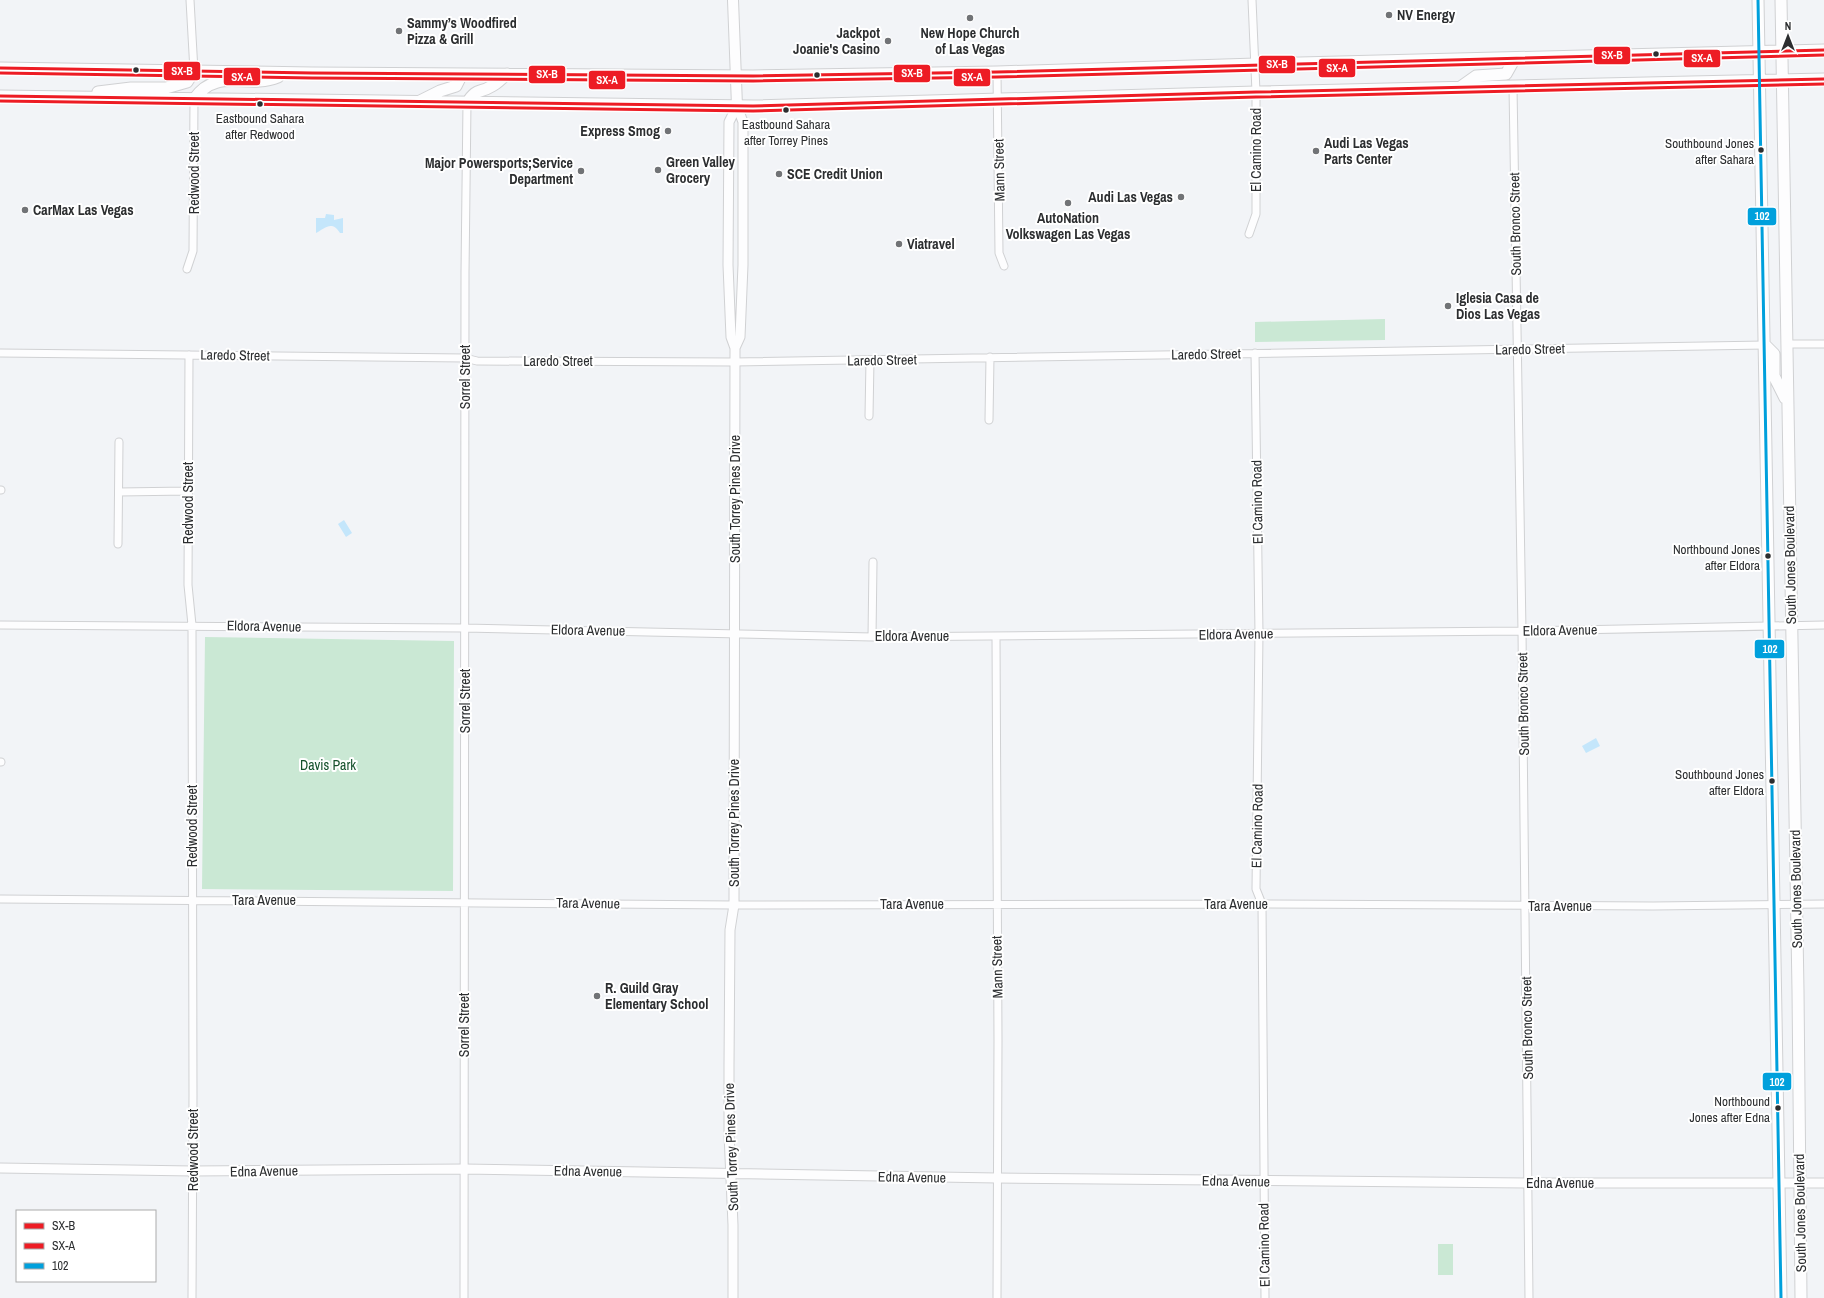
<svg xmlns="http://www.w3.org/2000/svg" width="1824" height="1298" font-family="'Archivo Narrow',sans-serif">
<rect width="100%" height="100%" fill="#f2f4f7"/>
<path fill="#cae8d4" d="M1385 319V340L1255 342V322Z
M205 637 454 641 453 891 202 889Z
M1438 1244H1453V1275H1438Z"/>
<path fill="#c4e6fb" d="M326 214 334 215V220L343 218V233H340C332 220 325 228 316 233V218H325Z
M344 520 352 533 346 537 338 524Z
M1596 738 1600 746 1586 753 1582 746Z"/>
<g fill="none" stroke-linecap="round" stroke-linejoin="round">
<defs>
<path id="minor" d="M190 0 194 71
M997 72 999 253 1004 266
M1513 87 1522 631 1529 1298
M1249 234 1256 214V92L1252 0
M187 269 193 251 194 99
M1786 344H1824
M0 353 465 358 477 361 735 362 1765 345
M1255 353 1259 633 1256 889 1262 904 1265 1298
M189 355 188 585 192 625 193 1095 192 1298
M869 416 870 360
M989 420 990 357
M0 490H1
M119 492 188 491
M118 544 119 442
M0 625 465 628 872 637 1522 631 1824 625
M996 636 998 1040 997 1298
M872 637 873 562
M0 762H1
M0 899 734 905 1262 904 1653 906 1824 904
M464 1298 465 273 467 103"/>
<path id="tertiary" d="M735 348 740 337 743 265V122L737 106
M0 1168 193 1171 464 1169 997 1178 1529 1183H1824
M733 1298V1225L729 1134V1065L730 930 734 905 735 348 731 337 728 265 729 122 737 106"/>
<path id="secondary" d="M733 0 737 106"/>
<path id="primary" d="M1758 0 1781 1298
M1781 0 1798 990 1801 1298
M0 68 312 73 753 76 997 72 1256 64 1824 50
M1459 88 1476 76 1506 74 1515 58
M98 92 131 88H166L187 82 194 71
M0 96 753 106 1256 92 1824 79
M194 99C218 66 246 90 278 77
M420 101 440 91 456 86 462 74
M467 103C477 87 479 94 492 86 498 83 502 78 507 74
M1765 345 1774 354V376L1785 398"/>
</defs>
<use href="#minor" stroke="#d0d1d3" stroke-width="9"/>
<use href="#tertiary" stroke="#d0d1d3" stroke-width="11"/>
<use href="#secondary" stroke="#d0d1d3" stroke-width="12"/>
<use href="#primary" stroke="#d0d1d3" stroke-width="13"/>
<use href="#minor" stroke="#fdfdfe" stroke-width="7"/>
<use href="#tertiary" stroke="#fdfdfe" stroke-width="9"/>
<use href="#secondary" stroke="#fdfdfe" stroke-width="10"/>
<use href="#primary" stroke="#fdfdfe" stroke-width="11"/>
<defs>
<path id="bus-1" d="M0 68 312 73 753 76 997 72 1824 50
M0 96 753 106 1256 92 1824 79"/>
<path id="bus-2" d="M0 73 312 78 753 81 997 77 1824 55
M0 101 753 111 1256 97 1824 84"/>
<path id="bus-3" d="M1758 0 1781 1298"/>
</defs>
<use href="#bus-1" stroke="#fff" stroke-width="6"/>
<use href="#bus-2" stroke="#fff" stroke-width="6"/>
<use href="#bus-3" stroke="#fff" stroke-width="6"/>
<use href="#bus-1" stroke="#ed1c24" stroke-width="3"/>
<use href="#bus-2" stroke="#ed1c24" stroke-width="3"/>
<use href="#bus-3" stroke="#00a0dc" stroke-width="3"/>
</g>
<g fill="#717376" stroke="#fff" stroke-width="1.5">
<circle cx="1389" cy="15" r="4"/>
<circle cx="970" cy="18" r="4"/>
<circle cx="399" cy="31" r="4"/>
<circle cx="888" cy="41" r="4"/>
<circle cx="668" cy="131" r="4"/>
<circle cx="1316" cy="151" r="4"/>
<circle cx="658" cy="170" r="4"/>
<circle cx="581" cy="171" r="4"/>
<circle cx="779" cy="174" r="4"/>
<circle cx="1181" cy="197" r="4"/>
<circle cx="1068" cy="203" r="4"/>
<circle cx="25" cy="210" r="4"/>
<circle cx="899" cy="244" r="4"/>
<circle cx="1448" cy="306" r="4"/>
<circle cx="597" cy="996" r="4"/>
</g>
<g fill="#2c2e30" stroke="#fff" stroke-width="1.5">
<circle cx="1656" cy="54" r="3.5"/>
<circle cx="136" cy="70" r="3.5"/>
<circle cx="817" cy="75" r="3.5"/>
<circle cx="260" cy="104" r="3.5"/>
<circle cx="786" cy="110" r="3.5"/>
<circle cx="1761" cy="150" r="3.5"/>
<circle cx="1768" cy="556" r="3.5"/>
<circle cx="1772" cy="781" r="3.5"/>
<circle cx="1778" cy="1108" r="3.5"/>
</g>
<g text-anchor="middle" stroke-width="4" stroke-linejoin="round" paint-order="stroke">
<g font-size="13" fill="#2c2e30" stroke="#fff" text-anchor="end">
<text x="260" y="123" text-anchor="middle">Eastbound Sahara<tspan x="260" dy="16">after Redwood</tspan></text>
<text x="786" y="129" text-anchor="middle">Eastbound Sahara<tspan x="786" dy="16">after Torrey Pines</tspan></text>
<text x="1754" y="148">Southbound Jones<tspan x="1754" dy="16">after Sahara</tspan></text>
<text x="1760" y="554">Northbound Jones<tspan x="1760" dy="16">after Eldora</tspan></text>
<text x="1764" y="779">Southbound Jones<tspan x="1764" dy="16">after Eldora</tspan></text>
<text x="1770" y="1106">Northbound<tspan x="1770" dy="16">Jones after Edna</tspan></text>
</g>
<g font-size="14" font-weight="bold" fill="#2c2e30" stroke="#fff" text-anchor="start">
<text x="1397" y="20">NV Energy</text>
<text x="407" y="28">Sammy’s Woodfired<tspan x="407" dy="16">Pizza &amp; Grill</tspan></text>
<text x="880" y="38" text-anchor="end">Jackpot<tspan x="880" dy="16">Joanie's Casino</tspan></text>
<text x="970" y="38" text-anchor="middle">New Hope Church<tspan x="970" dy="16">of Las Vegas</tspan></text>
<text x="660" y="136" text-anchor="end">Express Smog</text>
<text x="1324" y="148">Audi Las Vegas<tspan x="1324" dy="16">Parts Center</tspan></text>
<text x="666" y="167">Green Valley<tspan x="666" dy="16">Grocery</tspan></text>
<text x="573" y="168" text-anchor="end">Major Powersports;Service<tspan x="573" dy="16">Department</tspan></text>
<text x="787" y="179">SCE Credit Union</text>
<text x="1173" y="202" text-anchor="end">Audi Las Vegas</text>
<text x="33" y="215">CarMax Las Vegas</text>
<text x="1068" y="223" text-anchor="middle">AutoNation<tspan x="1068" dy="16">Volkswagen Las Vegas</tspan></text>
<text x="907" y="249">Viatravel</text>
<text x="1456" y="303">Iglesia Casa de<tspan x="1456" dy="16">Dios Las Vegas</tspan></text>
<text x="605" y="993">R. Guild Gray<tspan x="605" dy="16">Elementary School</tspan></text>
</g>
<g font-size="14" fill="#2c2e30" stroke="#fff">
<text transform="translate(1256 150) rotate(-90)" y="5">El Camino Road</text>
<text transform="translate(999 170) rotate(-91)" y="5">Mann Street</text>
<text transform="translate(194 173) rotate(-90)" y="5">Redwood Street</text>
<text transform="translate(1515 224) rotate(-91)" y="5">South Bronco Street</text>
<text transform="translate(1530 349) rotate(-1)" y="5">Laredo Street</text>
<text transform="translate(1206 354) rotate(-1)" y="5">Laredo Street</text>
<text transform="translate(235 355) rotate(1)" y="5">Laredo Street</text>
<text transform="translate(882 360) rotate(-1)" y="5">Laredo Street</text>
<text x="558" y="366">Laredo Street</text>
<text transform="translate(465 377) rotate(-90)" y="5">Sorrel Street</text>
<text transform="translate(735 499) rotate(-90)" y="5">South Torrey Pines Drive</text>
<text transform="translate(1257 502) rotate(-91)" y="5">El Camino Road</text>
<text transform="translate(188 503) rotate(-90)" y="5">Redwood Street</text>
<text transform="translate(1790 565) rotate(-91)" y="5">South Jones Boulevard</text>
<text transform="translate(264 626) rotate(1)" y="5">Eldora Avenue</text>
<text transform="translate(588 630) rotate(1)" y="5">Eldora Avenue</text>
<text transform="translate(1560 630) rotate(-1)" y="5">Eldora Avenue</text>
<text transform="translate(1236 634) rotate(-1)" y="5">Eldora Avenue</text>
<text x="912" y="641">Eldora Avenue</text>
<text transform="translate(465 701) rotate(-90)" y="5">Sorrel Street</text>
<text transform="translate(1523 704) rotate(-91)" y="5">South Bronco Street</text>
<text transform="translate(734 823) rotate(-90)" y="5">South Torrey Pines Drive</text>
<text transform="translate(192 826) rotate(-90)" y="5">Redwood Street</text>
<text transform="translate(1257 826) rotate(-89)" y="5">El Camino Road</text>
<text transform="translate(1796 889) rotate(-91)" y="5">South Jones Boulevard</text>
<text x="264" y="905">Tara Avenue</text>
<text transform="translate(588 903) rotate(1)" y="5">Tara Avenue</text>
<text x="912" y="909">Tara Avenue</text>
<text x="1236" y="909">Tara Avenue</text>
<text x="1560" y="911">Tara Avenue</text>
<text transform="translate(997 967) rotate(-91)" y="5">Mann Street</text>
<text transform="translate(464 1025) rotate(-90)" y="5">Sorrel Street</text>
<text transform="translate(1527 1028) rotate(-91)" y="5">South Bronco Street</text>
<text transform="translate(731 1147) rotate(-92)" y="5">South Torrey Pines Drive</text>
<text transform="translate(193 1150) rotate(-90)" y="5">Redwood Street</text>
<text transform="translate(264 1171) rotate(-1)" y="5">Edna Avenue</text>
<text transform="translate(588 1171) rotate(1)" y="5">Edna Avenue</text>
<text transform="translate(912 1177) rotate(1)" y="5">Edna Avenue</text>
<text transform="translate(1236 1181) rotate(1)" y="5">Edna Avenue</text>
<text x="1560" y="1188">Edna Avenue</text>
<text transform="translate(1800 1213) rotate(-91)" y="5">South Jones Boulevard</text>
<text transform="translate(1264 1245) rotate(-91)" y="5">El Camino Road</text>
</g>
<g font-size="14" fill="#15512c" stroke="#fff">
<text x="328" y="770">Davis Park</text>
</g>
</g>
<g stroke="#fff" stroke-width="1.5">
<rect x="1593" y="46" width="38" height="19" rx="4" fill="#ed1c24"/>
<rect x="1683" y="49" width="38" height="19" rx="4" fill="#ed1c24"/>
<rect x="1258" y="55" width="38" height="19" rx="4" fill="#ed1c24"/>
<rect x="1318" y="58" width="38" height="20" rx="4" fill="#ed1c24"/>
<rect x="163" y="61" width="38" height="20" rx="4" fill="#ed1c24"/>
<rect x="893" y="64" width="38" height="19" rx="4" fill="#ed1c24"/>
<rect x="528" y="65" width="38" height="19" rx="4" fill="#ed1c24"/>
<rect x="223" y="67" width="38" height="19" rx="4" fill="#ed1c24"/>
<rect x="953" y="68" width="38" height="19" rx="4" fill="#ed1c24"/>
<rect x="588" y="70" width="38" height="20" rx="4" fill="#ed1c24"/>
<rect x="1747" y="207" width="30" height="19" rx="4" fill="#00a0dc"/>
<rect x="1754" y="639" width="31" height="20" rx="4" fill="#00a0dc"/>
<rect x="1762" y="1072" width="30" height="19" rx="4" fill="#00a0dc"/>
</g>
<g font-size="11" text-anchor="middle" font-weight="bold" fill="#fff">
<text x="1612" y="59">SX-B</text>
<text x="1702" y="62">SX-A</text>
<text x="1277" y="68">SX-B</text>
<text x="1337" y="72">SX-A</text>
<text x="182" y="75">SX-B</text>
<text x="912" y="77">SX-B</text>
<text x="547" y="78">SX-B</text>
<text x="242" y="81">SX-A</text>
<text x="972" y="81">SX-A</text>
<text x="607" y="84">SX-A</text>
<text x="1762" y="220">102</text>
<text x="1770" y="653">102</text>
<text x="1777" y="1086">102</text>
</g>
<rect x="16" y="1210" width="140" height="72" fill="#ffffff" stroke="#ababac"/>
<rect x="24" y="1223" width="20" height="6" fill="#ed1c24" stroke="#ababac"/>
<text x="52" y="1230" font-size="12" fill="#2c2e30">SX-B</text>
<rect x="24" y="1243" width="20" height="6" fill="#ed1c24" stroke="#ababac"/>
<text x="52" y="1250" font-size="12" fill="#2c2e30">SX-A</text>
<rect x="24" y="1263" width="20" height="6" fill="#00a0dc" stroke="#ababac"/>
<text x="52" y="1270" font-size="12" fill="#2c2e30">102</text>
<g transform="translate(1788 36)" stroke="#ffffff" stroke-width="3" paint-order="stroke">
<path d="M0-3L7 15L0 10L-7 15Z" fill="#2c2e30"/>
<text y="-6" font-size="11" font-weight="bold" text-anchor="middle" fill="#2c2e30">N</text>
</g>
</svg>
